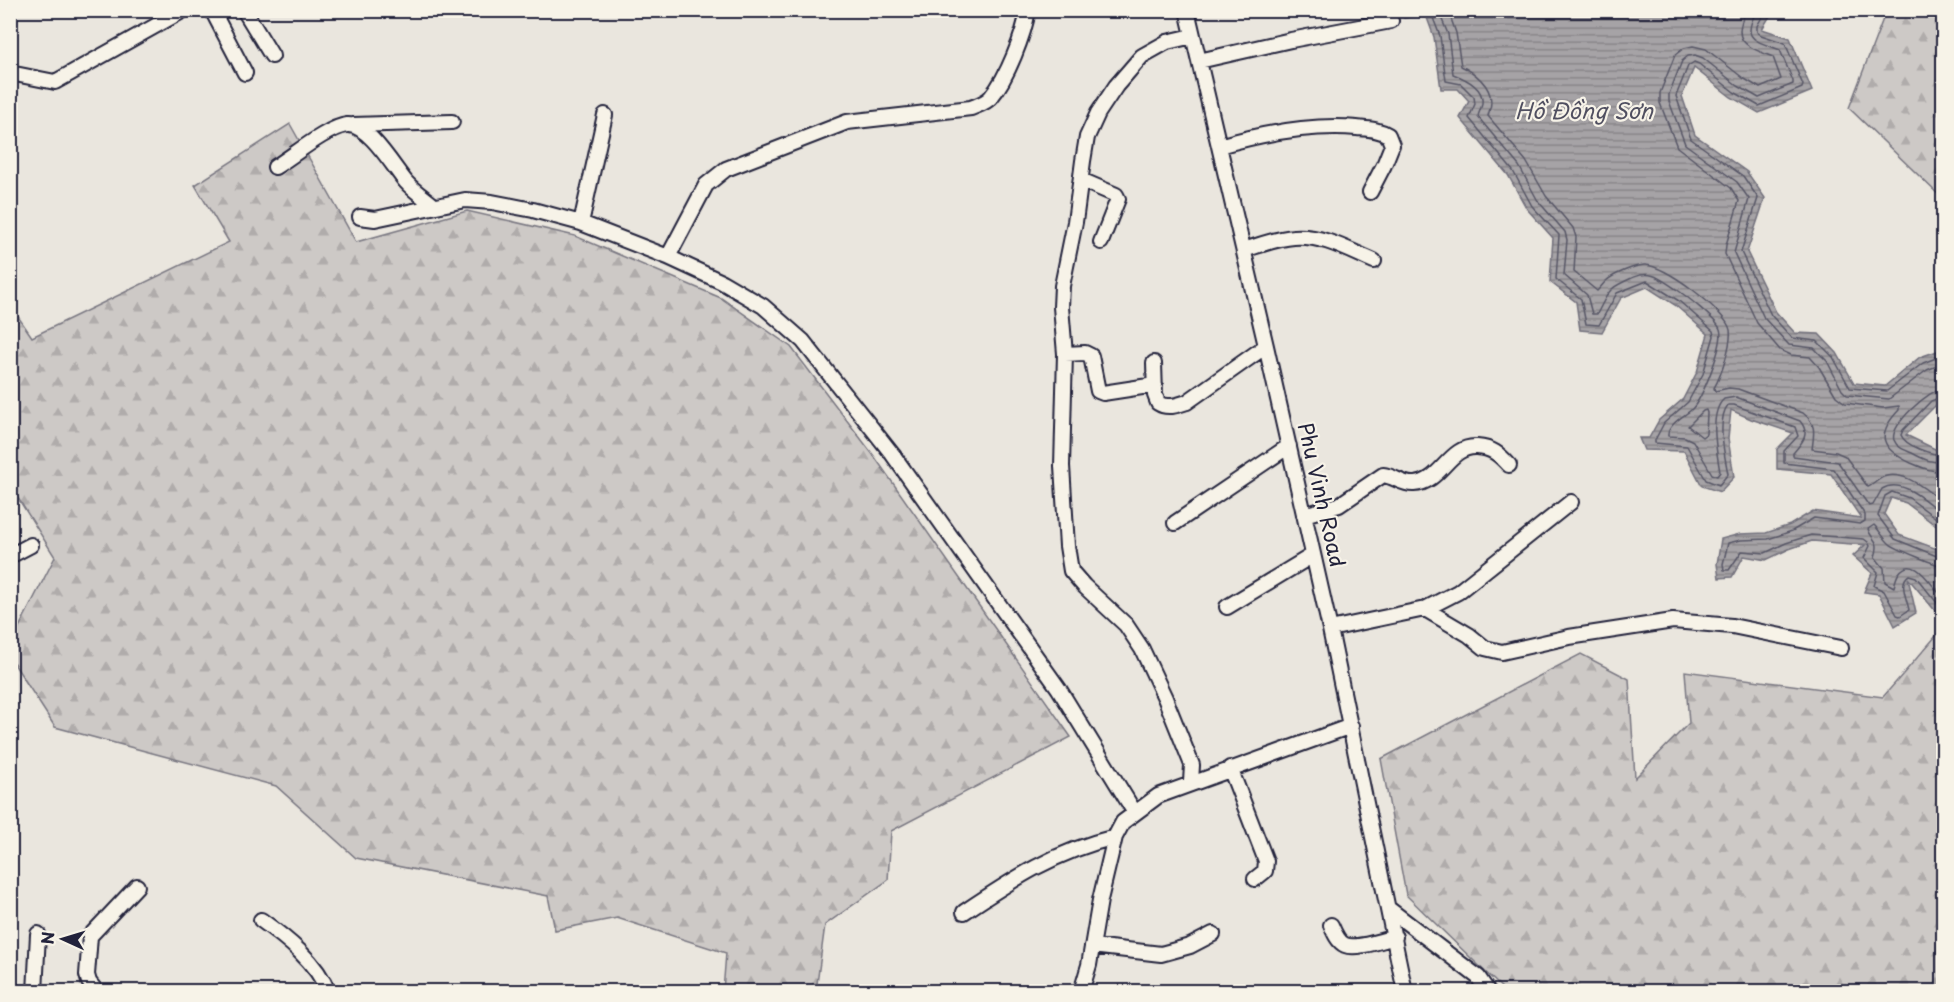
<svg xmlns="http://www.w3.org/2000/svg" width="1954" height="1002" font-family="'Playpen Sans',sans-serif">
<defs>
<pattern id="forest-firs" width="22" height="20" patternUnits="userSpaceOnUse" patternTransform="scale(1.5)"><rect width="22" height="20" fill="#cdc9c6"/><path d="M5 1l3.5 6h-7zM16 11l3.5 6h-7z" fill="#b0acab"/></pattern>
<pattern id="water-rules" width="6" height="5" patternUnits="userSpaceOnUse" patternTransform="scale(1.5)"><rect width="6" height="5" fill="#a6a3a6"/><path d="M0 2.5h6" fill="none" stroke="#878488"/></pattern>
</defs>
<rect width="100%" height="100%" fill="#eae6de"/>
<filter id="ink" filterUnits="userSpaceOnUse"><feTurbulence type="fractalNoise" baseFrequency=".0167" numOctaves="2"/><feDisplacementMap in="SourceGraphic" scale="12" xChannelSelector="R" yChannelSelector="G"/><feConvolveMatrix kernelMatrix="1 2 1 2 8 2 1 2 1" color-interpolation-filters="sRGB"/></filter>
<g filter="url(#ink)">
<path fill="url(#forest-firs)" stroke="#787680" stroke-width="1.5" d="M1886 11H1943V199L1849 108Z
M290 124 356 242 467 211 575 236 721 298 791 347 874 456 1071 737 891 831 888 880 825 925 816 991H723L726 953 617 918 555 930 548 896 356 858 276 786 55 727 11 659V643L55 557 11 487 10 305 32 337 229 242 195 185Z
M1943 628V991H1505L1406 895 1381 759 1581 654 1629 679 1635 778 1689 723 1685 671 1883 697Z"/>
<path fill="url(#water-rules)" stroke="#716f7b" stroke-width="1.5" d="M1396 11H1773L1762 29 1790 38 1812 91 1759 113 1731 97 1694 68 1682 96 1695 135 1747 172 1765 198 1747 252 1776 312 1795 333 1819 334 1837 353 1854 383 1885 386 1920 357 1943 349V401L1935 406 1906 435 1935 449H1943V525H1935L1906 503 1891 498 1884 514 1899 535 1940 550 1944 565 1943 610 1937 613 1908 578 1916 613 1895 626 1879 594 1864 592 1872 573 1853 556 1865 545 1812 541 1789 549 1766 560 1744 556 1732 577 1719 578 1717 564 1721 539 1740 534 1766 533 1790 525 1813 511 1861 518 1831 474 1777 469V449L1793 433 1751 419 1731 410 1728 438 1734 477 1720 492 1702 486 1684 451 1644 450 1639 438H1649L1659 420 1683 399 1697 372 1708 334 1675 305 1647 287 1621 298 1602 332 1580 330 1576 302 1550 282 1553 238 1527 209 1508 175 1460 118 1469 101 1458 89H1441L1434 37 1426 15 1404 18Z"/>
<g fill="none" stroke-linecap="round" stroke-linejoin="round">
<path stroke="#575666" stroke-width="1.5" d="M1430 10 1440 36 1446 81 1461 84 1474 97 1475 104 1469 118 1513 171 1532 206 1559 235 1556 279 1581 299 1586 324 1599 325 1617 293 1647 281 1679 301 1713 331 1714 336 1703 374 1688 402 1664 423 1655 440V443L1687 446 1706 480 1719 485 1728 474C1725 457 1716 420 1728 405H1734L1795 427 1798 436 1784 451V463L1834 469 1865 515V521L1860 524 1814 518 1792 531 1768 539 1741 540 1728 543 1723 564 1724 570H1729L1742 551 1765 553 1786 543 1811 535 1864 539 1868 542 1870 546 1864 558 1878 572 1874 586 1884 591 1897 615 1900 616 1909 610C1907 599 1898 582 1909 575L1916 577 1938 604 1944 605
M1438 10 1448 34 1453 74C1464 78 1484 87 1482 103 1482 108 1478 113 1478 117L1519 166 1538 201 1565 232 1567 240 1564 275 1587 295 1592 314H1597C1610 289 1607 289 1634 277 1653 270 1660 279 1676 289 1685 295 1717 320 1720 329 1725 342 1702 400 1691 410 1683 417 1667 425 1668 436L1685 437 1693 441 1712 474 1717 476 1720 472C1717 453 1708 413 1724 399L1736 397 1800 421C1811 434 1802 443 1793 453V456L1838 462 1869 506 1873 505 1882 489C1901 477 1924 500 1939 511H1944
M1448 10 1456 33 1461 66C1474 72 1491 85 1491 102 1491 107 1489 111 1488 116L1526 161 1546 196 1573 228 1576 237 1574 272 1597 291C1600 288 1603 284 1606 281 1614 274 1634 266 1644 265 1663 263 1727 312 1730 330 1732 344 1721 376 1714 388L1715 391 1729 388 1738 389 1803 413C1817 424 1814 434 1812 449L1836 452 1845 456 1868 487C1873 485 1877 480 1883 477 1906 469 1927 492 1944 502
M1747 10C1729 42 1748 47 1773 57L1781 79 1760 88 1743 78 1706 49 1693 46 1684 48 1675 55 1660 93V103L1677 147 1731 188 1739 201 1726 245 1725 254 1757 323 1780 350 1791 355 1810 357 1819 367 1836 396 1845 403 1883 408 1899 406V410C1875 435 1881 449 1911 463 1923 468 1931 472 1944 471
M1757 10C1740 41 1756 40 1780 50L1793 81V84L1759 98 1738 86 1703 58 1695 55 1688 56 1682 61 1669 94V101L1685 144 1737 182 1749 199 1734 253 1764 318 1789 345 1814 348 1827 361 1842 390 1847 395 1889 399 1927 370 1944 363
M1766 10 1757 26V32L1761 35 1785 43 1803 85 1802 88 1759 106 1734 92 1699 64 1694 62 1688 66 1676 96 1691 139 1743 176 1758 198 1741 252 1771 315 1792 338 1817 341 1833 357 1850 388 1887 391 1923 363 1944 355
M1944 388C1930 389 1889 425 1894 440 1897 448 1905 450 1912 453 1923 459 1931 463 1944 462
M1944 396 1931 401 1903 430 1901 435C1905 446 1932 455 1944 455
M1706 410 1707 413 1706 434 1702 437 1688 426 1703 411Z
M1944 519 1936 518 1909 498 1892 492 1885 496 1878 516 1895 539 1944 559
M1944 566C1938 566 1894 548 1890 544 1884 539 1880 531 1874 525L1868 529C1872 542 1881 539 1875 557L1884 568 1885 582 1894 587C1895 583 1896 577 1899 573 1915 552 1933 590 1944 598"/>
<defs>
<path id="street" d="M212 10 245 73
M244 10 272 56
M1187 10 1266 346 1330 629 1405 992
M1199 61 1291 40 1391 21
M10 73 55 82 184 10
M353 125 452 122
M1219 146C1264 133 1310 124 1357 128 1368 129 1378 129 1388 135L1392 145 1384 165 1370 192
M275 167C293 156 328 127 347 125 368 123 394 168 406 182 414 191 425 198 434 206
M1081 180 1116 195 1118 199 1101 242
M360 217 375 219 465 200 492 202 533 210 581 223 668 257 722 282 763 306 803 341 893 455 1059 689 1135 813
M581 223 605 115
M1244 250C1260 245 1277 238 1294 237 1323 235 1348 250 1374 261
M668 257 706 185 726 169 847 122 971 108C978 105 986 103 991 97 1007 78 1024 35 1028 10
M1065 354 1085 353 1091 356 1098 391 1103 393 1155 385
M1154 363 1155 395 1158 403C1167 409 1178 405 1187 402L1266 346
M1304 515 1339 505 1383 475C1394 476 1403 485 1414 484 1441 483 1449 445 1477 447 1492 448 1499 454 1509 465
M1175 523 1289 446
M10 556 31 545
M1227 607 1313 555
M1425 609 1469 635 1485 648 1502 652 1569 637 1673 621 1732 626 1841 648
M1330 629 1425 609 1458 592 1571 502
M1230 768 1266 861 1265 871 1255 879
M1191 782 1192 765 1165 698 1142 649 1126 625 1084 586 1071 571 1067 546 1062 466 1065 354 1061 307 1062 286 1075 222 1083 161 1087 137 1098 113 1116 86 1142 56 1167 42 1193 36
M1389 909 1478 977 1488 992
M964 912C1015 878 1054 852 1115 837
M261 920C286 938 317 962 328 992
M1331 925C1334 932 1338 942 1345 945 1356 950 1383 940 1395 937
M1092 946 1161 954 1190 946 1213 934
M35 992 38 934
M97 992 89 982 87 975 90 936 137 886
M1081 992 1089 965 1100 900 1115 837 1123 822 1158 796 1351 726"/>
</defs>
<use href="#street" stroke="#22223b" stroke-width="18"/>
<use href="#street" stroke="#f7f3e8" stroke-width="14"/>
</g>
</g>
<g text-anchor="middle" stroke-width="4.5" stroke-linejoin="round" paint-order="stroke">
<g font-size="21" fill="#22223b" stroke="#f7f3e8">
<text transform="translate(1321 495) rotate(77)" y="7">Phu Vinh Road</text>
</g>
<g font-size="22" font-style="italic" fill="#504f60" stroke="#f7f3e8">
<text x="1584" y="119">Hồ Đồng Sơn</text>
</g>
</g>
<rect width="1954" height="1002" fill="none" stroke="#f7f3e8" stroke-width="36"/>
<rect x="18" y="18" width="1918" height="966" fill="none" stroke="#22223b" stroke-width="2" filter="url(#ink)"/>
<g transform="translate(63 939) rotate(274)" stroke="#f7f3e8" stroke-width="4.5" paint-order="stroke">
<path d="M0-4.5L10 22L0 15L-10 22Z" fill="#22223b"/>
<text y="-9" font-size="16" font-weight="bold" text-anchor="middle" fill="#22223b">N</text>
</g>
</svg>
